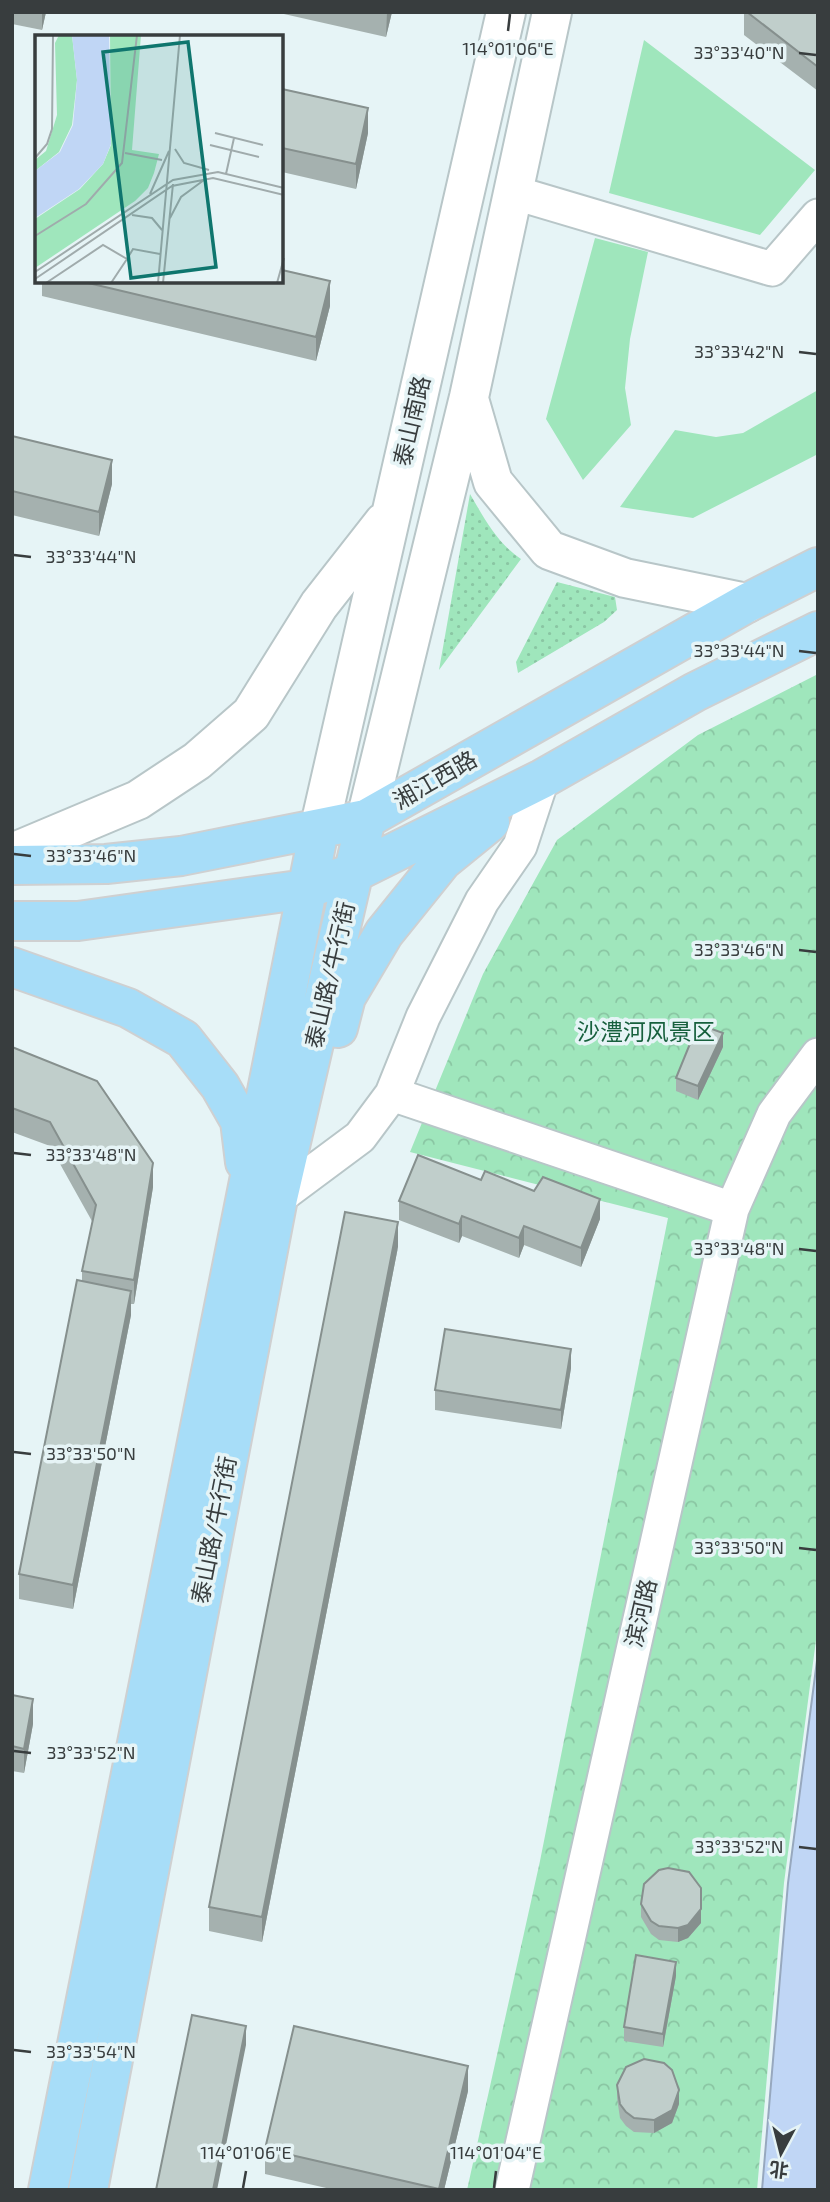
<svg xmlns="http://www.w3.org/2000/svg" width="830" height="2202" font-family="'Exo 2','Noto Sans SC',sans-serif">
<defs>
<pattern id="grass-dots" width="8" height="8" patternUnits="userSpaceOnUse" patternTransform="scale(1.75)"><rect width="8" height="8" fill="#9fe6bc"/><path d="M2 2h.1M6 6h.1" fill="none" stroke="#8ac6a3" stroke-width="1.8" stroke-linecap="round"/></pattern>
<pattern id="forest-crowns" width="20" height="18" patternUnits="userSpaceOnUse" patternTransform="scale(1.75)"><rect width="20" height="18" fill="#9fe6bc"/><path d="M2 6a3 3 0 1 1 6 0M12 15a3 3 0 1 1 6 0" fill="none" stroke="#8ac6a3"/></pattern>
</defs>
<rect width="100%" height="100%" fill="#e6f4f6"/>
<path fill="url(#grass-dots)" d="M470 494C484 518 497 543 521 559L439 670Z
M557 582 615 597 617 610 604 622 518 673 516 662Z"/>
<path fill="url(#forest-crowns)" d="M818 674V1625L784 1883 757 2190H467L540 1861 668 1218 410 1152 483 974 557 840 698 735Z"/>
<path fill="#9fe6bc" d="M644 40 815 170 760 235 609 193Z
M595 238 648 252 630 339 625 388 631 425 583 480 546 419Z
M818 390V454L693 518 620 507 675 430 716 437 743 433Z"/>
<path fill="#c0d6f5" stroke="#97a8be" stroke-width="2" d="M818 1653V2190H762L788 1883Z"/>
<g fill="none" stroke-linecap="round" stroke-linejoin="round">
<defs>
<path id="minor" d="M512 192 772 269 818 216
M392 1094 732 1209
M278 1198 360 1137 392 1094 423 1017 482 901 520 846 542 779
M512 2190 732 1209 774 1114 818 1055"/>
<path id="secondary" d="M469 399 493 482 549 550 625 578 747 603
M366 819 469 397 552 12
M319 830 506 12
M12 853 138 800 197 761 251 714 319 605 384 522"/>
<path id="primary" d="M12 865 106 864 181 856 366 819 747 603 818 567
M12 921H78L306 889 353 873 542 779 695 692 818 631
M12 967 128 1008 183 1039 220 1086 240 1121 245 1162
M338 1028 346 997 384 933 442 861 490 822
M48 2190 319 830
M88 2190 278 1198 366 819"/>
</defs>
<use href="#minor" stroke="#b8c6c8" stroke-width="37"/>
<use href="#secondary" stroke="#b8c6c8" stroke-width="42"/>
<use href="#primary" stroke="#cfd0d1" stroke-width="42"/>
<use href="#minor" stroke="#fff" stroke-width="33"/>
<use href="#secondary" stroke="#fff" stroke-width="38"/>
<use href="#primary" stroke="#a7ddf8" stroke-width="38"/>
</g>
<path fill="#a5b1af" d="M12 12H46L42 30 12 24Z
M275 12H392L386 37Z
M744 12H818V91L744 35Z
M282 89 368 133 356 189 282 172Z
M42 282H282L330 306 316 361 42 296Z
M12 436 112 484 99 536 12 515Z
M12 1047 153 1187 134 1304H131V1315L73 1609 19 1599V1574L82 1281V1271L93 1223 50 1146 12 1132Z
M723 1047 698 1100 676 1091V1078Z
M481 1180 600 1219 581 1267 524 1245 519 1258 462 1236 459 1243 399 1220V1201Z
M398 1247 262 1942 209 1931V1907Z
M571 1368 561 1429 435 1410V1390Z
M12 1695 33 1724 24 1773 12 1771Z
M641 1904 701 1923 688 1938 678 1942 659 1940 651 1934 641 1917Z
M676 1976 663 2047 624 2041V2027Z
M617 2085 679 2104 672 2123 654 2133 634 2132 626 2126 620 2118 617 2098Z
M468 2091 444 2190H335L265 2174V2149Z"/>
<path fill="#86908e" d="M42 12H46L42 30Z
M387 12H392L386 37Z
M14 104V124L12 134V115Z
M368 108V133L356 189V164Z
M330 281V306L316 361V337Z
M112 460V484L99 536V512Z
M723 1033V1047L698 1100V1086Z
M153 1163V1187L134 1304V1280Z
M600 1199V1219L581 1267V1248Z
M462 1216V1236L459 1243V1224Z
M398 1222V1247L262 1942V1917Z
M524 1226V1245L519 1258V1238Z
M131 1291V1315L73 1609V1585Z
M571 1349V1368L561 1429V1410Z
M33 1699V1724L24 1773V1749Z
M701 1888V1923L688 1938 678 1942V1928Z
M676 1962V1976L663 2047V2034Z
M246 2026V2045L217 2190H213Z
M468 2066V2091L444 2190H439Z
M679 2090V2104L672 2123 654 2133V2120Z"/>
<path fill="#c0cecb" stroke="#86908e" stroke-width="2" d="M747 12H818V67Z
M282 89 368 108 356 164 282 148Z
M282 270 330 281 316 337 84 282H282Z
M12 436 112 460 99 512 12 491Z
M698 1024 723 1033 698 1086 676 1078Z
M12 1047 97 1081 153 1163 134 1280 82 1271 96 1205 50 1122 12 1108Z
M418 1155 481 1180 485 1171 534 1191 543 1177 600 1199 581 1248 524 1226 519 1238 462 1216 459 1224 399 1201Z
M345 1212 398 1222 262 1917 209 1907Z
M77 1280 131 1291 73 1585 19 1574Z
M445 1329 571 1349 561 1410 435 1390Z
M12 1695 33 1699 24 1749 12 1746Z
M668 1868 689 1872 701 1888V1909L688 1925 678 1928 659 1926 651 1921 641 1904 644 1884 659 1870Z
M636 1955 676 1962 663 2034 624 2027Z
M192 2015 246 2026 213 2190H156Z
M294 2026 468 2066 439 2189 265 2149Z
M644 2059 664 2063 672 2070 679 2090 672 2110 654 2120 634 2118 626 2112 620 2104 617 2085 626 2067Z"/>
<path fill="none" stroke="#383d3e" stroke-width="2.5" d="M508 31 510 14M799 53 816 55M799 352 816 354M14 555 31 557M799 651 816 653M14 854 31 856M799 950 816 952M14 1153 31 1155M799 1249 816 1251M14 1452 31 1454M799 1548 816 1550M14 1751 31 1753M799 1847 816 1849M14 2050 31 2052M243 2188 246 2171M494 2188 496 2171"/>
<g text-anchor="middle" stroke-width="7" stroke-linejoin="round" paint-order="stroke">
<g font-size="23" fill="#383d3e" stroke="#e6f4f6">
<text transform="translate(412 421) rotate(-77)" y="8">泰山南路</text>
<text transform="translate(435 780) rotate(-30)" y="8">湘江西路</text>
<text transform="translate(330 975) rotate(-77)" y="8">泰山路/牛行街</text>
<text transform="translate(214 1530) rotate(-79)" y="8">泰山路/牛行街</text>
<text transform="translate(641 1613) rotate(-77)" y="8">滨河路</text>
</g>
<g font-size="23" fill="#17603d" stroke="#e6f4f6">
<text x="646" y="1040">沙澧河风景区</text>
</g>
</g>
<g transform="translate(35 35)">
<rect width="248" height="248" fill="#e6f4f6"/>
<path d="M24 0H37L42 45 37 90 24 117 0 136V125L11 116 22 80 20 8ZM75 0H106L97 115 124 119 119 138 113 153 100 166 0 233V184L45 154 68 129 76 110Z" fill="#9fe6bc"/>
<path d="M37 0H74L76 109 68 129 44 154 0 183V136L25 117 38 90 42 45Z" fill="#c0d6f5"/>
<path fill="none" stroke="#a0abac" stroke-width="2" d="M180 98 228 110M175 110 224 122M140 114 149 128 174 135M90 118 127 125M0 123 12 109 17 94 18 0M191 139 199 103M115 159 134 116M97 180 117 183 127 195M135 183 146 162 169 145M0 201 51 169 87 128 102 0M0 237 138 145 183 137 249 153M0 244 137 151 178 143 249 160M11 248 68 210 92 224 98 214 125 219M76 248 92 224M123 248 145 0M128 248 138 149M242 248 249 223"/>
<path fill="#0f766e" fill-opacity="0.15" stroke="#0f766e" stroke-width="3.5" d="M153 7 181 232 96 243 68 17Z"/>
<rect width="248" height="248" fill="none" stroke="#383d3e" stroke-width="3.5"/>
</g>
<g font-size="18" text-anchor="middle" fill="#383d3e" stroke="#e6f4f6" stroke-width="7" stroke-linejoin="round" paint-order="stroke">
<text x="508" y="55">114°01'06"E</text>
<text x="739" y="59">33°33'40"N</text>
<text x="739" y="358">33°33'42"N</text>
<text x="91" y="563">33°33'44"N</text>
<text x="739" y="657">33°33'44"N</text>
<text x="91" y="862">33°33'46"N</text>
<text x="739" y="956">33°33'46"N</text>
<text x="91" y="1161">33°33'48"N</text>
<text x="739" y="1255">33°33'48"N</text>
<text x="91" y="1460">33°33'50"N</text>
<text x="739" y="1554">33°33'50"N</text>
<text x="91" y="1759">33°33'52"N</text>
<text x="739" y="1853">33°33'52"N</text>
<text x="91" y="2058">33°33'54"N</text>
<text x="246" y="2159">114°01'06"E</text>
<text x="496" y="2159">114°01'04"E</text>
</g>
<rect width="830" height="2202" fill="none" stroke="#383d3e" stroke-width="28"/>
<g transform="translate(781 2153) rotate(187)" stroke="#e6f4f6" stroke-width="5" paint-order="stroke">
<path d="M0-5L12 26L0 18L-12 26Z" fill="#383d3e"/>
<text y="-10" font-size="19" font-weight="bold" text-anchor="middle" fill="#383d3e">北</text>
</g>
</svg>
